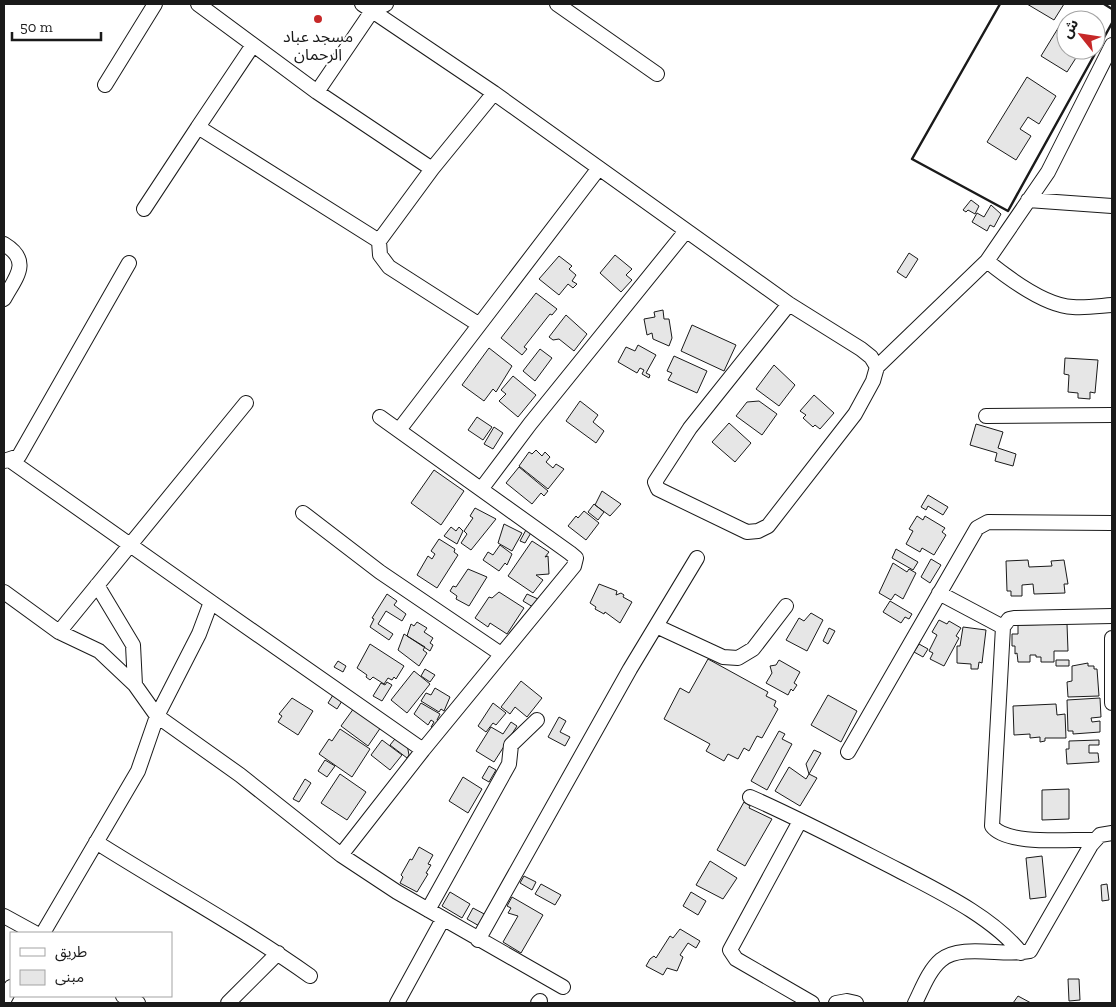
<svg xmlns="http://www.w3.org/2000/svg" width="1116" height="1007" font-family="'Zilla Slab','Noto Sans Arabic',serif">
<rect width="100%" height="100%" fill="#fff"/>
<path fill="#e6e6e6" stroke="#1a1a1a" d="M1027 4H1064L1054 20Z
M1060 25 1066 29V50H1081L1067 72 1041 56Z
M1027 77 1056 96 1039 124 1028 117 1020 129 1031 136 1016 160 987 142Z
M971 200 979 206 975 214 968 210 966 212 963 210Z
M991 205 1001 214 994 227 990 225 987 231 972 222 977 213 984 217Z
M909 253 918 259 906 278 897 272Z
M615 255 632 269 626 275 632 280 621 292 600 273Z
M559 256 572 266 569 269 576 275 572 281 577 284 573 288 568 284 559 295 539 279Z
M536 293 557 309 552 315 550 314 524 347 527 349 522 355 501 338Z
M663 310 664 319H669L672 338 669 346 653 339 652 333 647 335 644 319 655 317 654 312Z
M566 315 587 334 574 351 559 339 553 340 549 337Z
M692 325 736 345 724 371 681 351Z
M638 345 656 355 646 373 650 375 649 378 642 374 644 370 640 368 637 373 618 362 626 347 635 351Z
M489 348 512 366 496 392 493 389 484 401 462 385Z
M540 349 552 358 535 381 523 371Z
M674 356 707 371 697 393 668 380 672 373 667 371Z
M1065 358 1098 360 1095 393 1090 392V399L1078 398V393L1068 392 1069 375 1064 374Z
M774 365 795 385 779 406 756 389Z
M513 376 536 395 518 417 499 401 506 394 501 390Z
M814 395 834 413 820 429 815 425 813 427 803 418 806 415 800 411Z
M580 401 598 415 593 422 604 431 596 443 566 421Z
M759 401 777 414 762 435 736 416 747 402Z
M477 417 492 427 483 440 468 430Z
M729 423 751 443 735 462 712 442Z
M976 424 1003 432 998 448 1016 454 1013 466 995 461 997 453 970 445Z
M494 427 503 433 493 449 484 444Z
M536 450 542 456 545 452 550 457 546 462 553 468 556 464 564 469 548 489 519 466 529 452 532 454Z
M519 467 548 491 544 496 541 493 532 504 506 483Z
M434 470 464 491 441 525 411 503Z
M602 491 621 504 610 516 595 505Z
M928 495 948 507 943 515 928 506 926 510 921 507Z
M594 504 604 512 598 520 588 512Z
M475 508 496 519 471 550 461 543 467 534 464 531 473 518 470 516Z
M584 511 599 523 586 540 568 526 576 516 578 518Z
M917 516 923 520 925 516 945 528 942 532 946 535 934 555 922 548 920 552 906 544 913 531 909 529Z
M504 524 522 533 512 551 498 543Z
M451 527 456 531 459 527 463 531 457 544 444 536Z
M527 528 532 531 525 543 520 541Z
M439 539 455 549 454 552 458 555 437 588 417 575 428 556 432 559 435 554 431 551Z
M532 541 549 552 545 557 548 556 549 574 536 575 543 580 533 593 508 576Z
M500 545 512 554 507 565 505 563 499 571 483 560 488 552 493 555Z
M896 549 918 562 913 570 892 558Z
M931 559 941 565 930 583 921 577Z
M1028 560 1029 567 1052 566 1051 561 1064 560 1068 584H1064L1065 593 1034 594 1033 584 1022 585V596H1011V591H1007L1006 561Z
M893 563 907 572 909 569 916 573 903 599 895 594 891 600 879 593Z
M468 569 487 577 469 606 456 599 457 596 450 591 453 586 456 587Z
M599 584 617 591 616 595 621 593 624 595 623 597 632 602 620 623 605 612 604 614 595 609 596 607 590 603Z
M499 592 524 608 507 634 490 623 488 627 475 618 489 597 492 598Z
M387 594 397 601 394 605 406 614 402 621 386 611 378 624 393 634 389 640 370 627 374 619 372 618Z
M527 594 538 599 533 607 523 601Z
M890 601 912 614 909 619 905 617 901 623 883 612Z
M811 613 823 620 807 651 786 640 799 618 804 621Z
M939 620 947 624 949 621 961 628 956 636 959 638 944 666 930 659 933 653 929 651 937 635 932 632Z
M417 622 427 628 424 632 433 638 430 643 433 645 430 651 407 636 411 624 414 626Z
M1067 624 1068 651H1054V662H1041V657H1036V655H1030V662H1018L1017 653 1015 654V646H1012V634H1018V625Z
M963 627 986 630 982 663 979 662 978 669H971V664L957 663V646H960Z
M829 628 835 631 828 644 823 641Z
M404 634 425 647 423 650 427 653 419 666 398 650Z
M370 644 404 666 396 679 394 677 392 680 388 678 384 684 373 677 370 680 366 677 367 675 357 668Z
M919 644 928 649 923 657 914 652Z
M708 659 768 692 766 696 776 701 774 706 778 709 762 738 757 736 749 751 744 748 738 759 728 754 724 761 706 751 710 744 664 719 680 688 689 693Z
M779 660 800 672 794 683 797 685 793 691 791 689 788 695 766 683 772 673 770 666 776 665Z
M1056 660H1069V666H1056Z
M338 661 346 666 343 672 334 667Z
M1088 663V666H1094V669H1097L1099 696 1068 697 1067 682 1072 681V666Z
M425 669 435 675 430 682 421 676Z
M414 671 430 684 407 713 391 700Z
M521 681 542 698 527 717 515 707 510 714 501 707Z
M387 682 392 685 382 701 373 696 381 683 385 685Z
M435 688 450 697 444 711 441 709 439 712 421 701 426 693 431 695Z
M333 695 342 701 337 709 328 703Z
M828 695 857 711 841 742 811 725Z
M292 698 313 711 298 735 278 722 282 716 279 714Z
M1100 698 1101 717 1091 718 1092 722 1100 721V732L1073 734V731H1068L1067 700Z
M421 703 440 714 437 720 440 722 435 730 431 727 434 722 431 720 428 725 414 714Z
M493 703 506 713 496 725 493 723 486 732 478 726Z
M1056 704 1057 715 1065 714 1066 738H1045V741L1040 742V737L1030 738V734L1014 735 1013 706Z
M354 708 381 727 368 746 341 726Z
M559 717 566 721 560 732 570 737 565 746 548 737Z
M511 722 517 726 494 762 476 751 491 727 503 734Z
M340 729 370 749 352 777 319 754 329 739 332 741Z
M779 731 785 734 782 739 792 744 767 790 751 781Z
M399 734 406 739 409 755 407 758 390 745Z
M382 740 402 755 390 770 371 755Z
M1099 740V745H1089V753H1098L1099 762 1067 764 1066 749H1069V741Z
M814 750 821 753 809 774 806 764Z
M325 760 335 766 327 777 318 771Z
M489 766 496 770 489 782 482 778Z
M789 767 806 779 809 774 817 778 800 806 775 791Z
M340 774 366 792 347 820 321 803Z
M463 777 482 789 468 813 449 801Z
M305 779 311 783 299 802 293 799Z
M1069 789V819L1042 820V790Z
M744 802 750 806 749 808 772 819 745 866 717 850Z
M419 847 433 855 428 864 431 865 426 873 428 874 417 892 400 883 403 877 401 875 410 859 412 860Z
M1042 856 1046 897 1030 899 1026 858Z
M710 861 737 878 723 899 696 885Z
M524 876 536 882 532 890 520 883Z
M541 884 561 895 555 905 535 894Z
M1107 884 1109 900 1102 901 1101 885Z
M450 892 470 904 462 918 442 906Z
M691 892 706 901 698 915 683 906Z
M512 897 543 915 521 953 503 942 518 916 508 913 511 908 507 906Z
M473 908 488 916 481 927 467 919Z
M680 929 700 941 696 948 688 943 680 955 683 957 677 971 667 968 663 975 646 966 650 959 654 956 656 958 670 936 673 938Z
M1068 979H1079L1080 1000 1069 1001Z
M1018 996 1031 1003H1013Z"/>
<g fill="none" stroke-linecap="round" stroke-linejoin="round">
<defs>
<path id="minor" d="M198 4 317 92 432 169
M362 4 494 93
M557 4 657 74
M1112 45 1048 172 987 261C1008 278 1046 306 1073 307 1086 308 1099 306 1112 305
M105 85 155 4
M317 92 372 11 386 4
M198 127 253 45
M1028 200 1112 206
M144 209 198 127 379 241
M4 244C32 261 16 277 4 299
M478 324 389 267 380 255 379 241 432 169 494 93 789 304 861 349 871 357 877 367 873 381 855 414 768 526 758 531 747 532 658 489 655 482 690 428 789 304
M877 367 987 261
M986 416 1112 415
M399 430 599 168
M4 461 19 456 129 263
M482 488 530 424 686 231
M303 513 380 572 501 654
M97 585 133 645 135 685
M4 592 59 632 99 651 135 685 157 716 199 634 211 602 11 461
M939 593 1003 627
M211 602 423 750
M656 626 723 657 738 658 753 649 786 606
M59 632 246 403
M1112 638V703
M848 752 977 528 988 522 1112 523
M750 797C800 819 849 845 898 870 938 891 993 917 1021 953
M800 821 730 950 736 959 812 1003
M1095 840C1070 839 1007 846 992 826L1003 627 1009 619 1014 618 1112 616
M96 842C167 887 241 927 310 976
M341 855 397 892 563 987
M428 910 509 764 511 745 537 720
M4 916 35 933
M43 933 138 771 157 716 240 775 341 855 423 750 574 566 576 558 570 553 380 417
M478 940 630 669 697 558
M123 996 138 1003
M4 1000 11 987
M228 1003 278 953
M397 1003 443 919
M538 1003 540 1001
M836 1003 847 1001 856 1003
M915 1003C922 989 929 970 941 960 961 943 1005 957 1030 951L1091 845 1100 835 1112 833"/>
</defs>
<use href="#minor" stroke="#1a1a1a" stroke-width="16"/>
<use href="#minor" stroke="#fff" stroke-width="14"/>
<path stroke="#1a1a1a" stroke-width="2.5" d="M1000 4 912 159 1008 211 1112 23
M1104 4 1112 9"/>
</g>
<circle fill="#c62828" stroke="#fff" stroke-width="2" cx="318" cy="19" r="5"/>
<g text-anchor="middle" stroke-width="4" stroke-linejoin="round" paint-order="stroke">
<g font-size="16" fill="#1a1a1a" stroke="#fff">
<text x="318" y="42">مسجد عباد<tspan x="318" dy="18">الرحمان</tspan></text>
</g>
</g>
<rect width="1116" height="1007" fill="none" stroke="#1a1a1a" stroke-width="10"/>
<rect x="10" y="932" width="162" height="65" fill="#ffffff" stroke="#a3a3a3"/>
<rect x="20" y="948" width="25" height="8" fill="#ffffff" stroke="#a3a3a3"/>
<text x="55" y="957" font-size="15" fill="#1a1a1a">طريق</text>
<rect x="20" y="970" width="25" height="15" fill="#e6e6e6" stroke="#a3a3a3"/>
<text x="55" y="982" font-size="15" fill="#1a1a1a">مبنى</text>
<g transform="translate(1081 35) rotate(300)"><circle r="24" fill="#ffffff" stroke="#a3a3a3"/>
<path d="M0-4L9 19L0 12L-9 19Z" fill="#c62828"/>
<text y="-8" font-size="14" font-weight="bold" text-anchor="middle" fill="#1a1a1a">ش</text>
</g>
<path d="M12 32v8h89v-8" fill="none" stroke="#1a1a1a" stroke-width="2.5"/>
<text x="20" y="32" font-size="15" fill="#1a1a1a" stroke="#ffffff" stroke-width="4" paint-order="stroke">50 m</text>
</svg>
